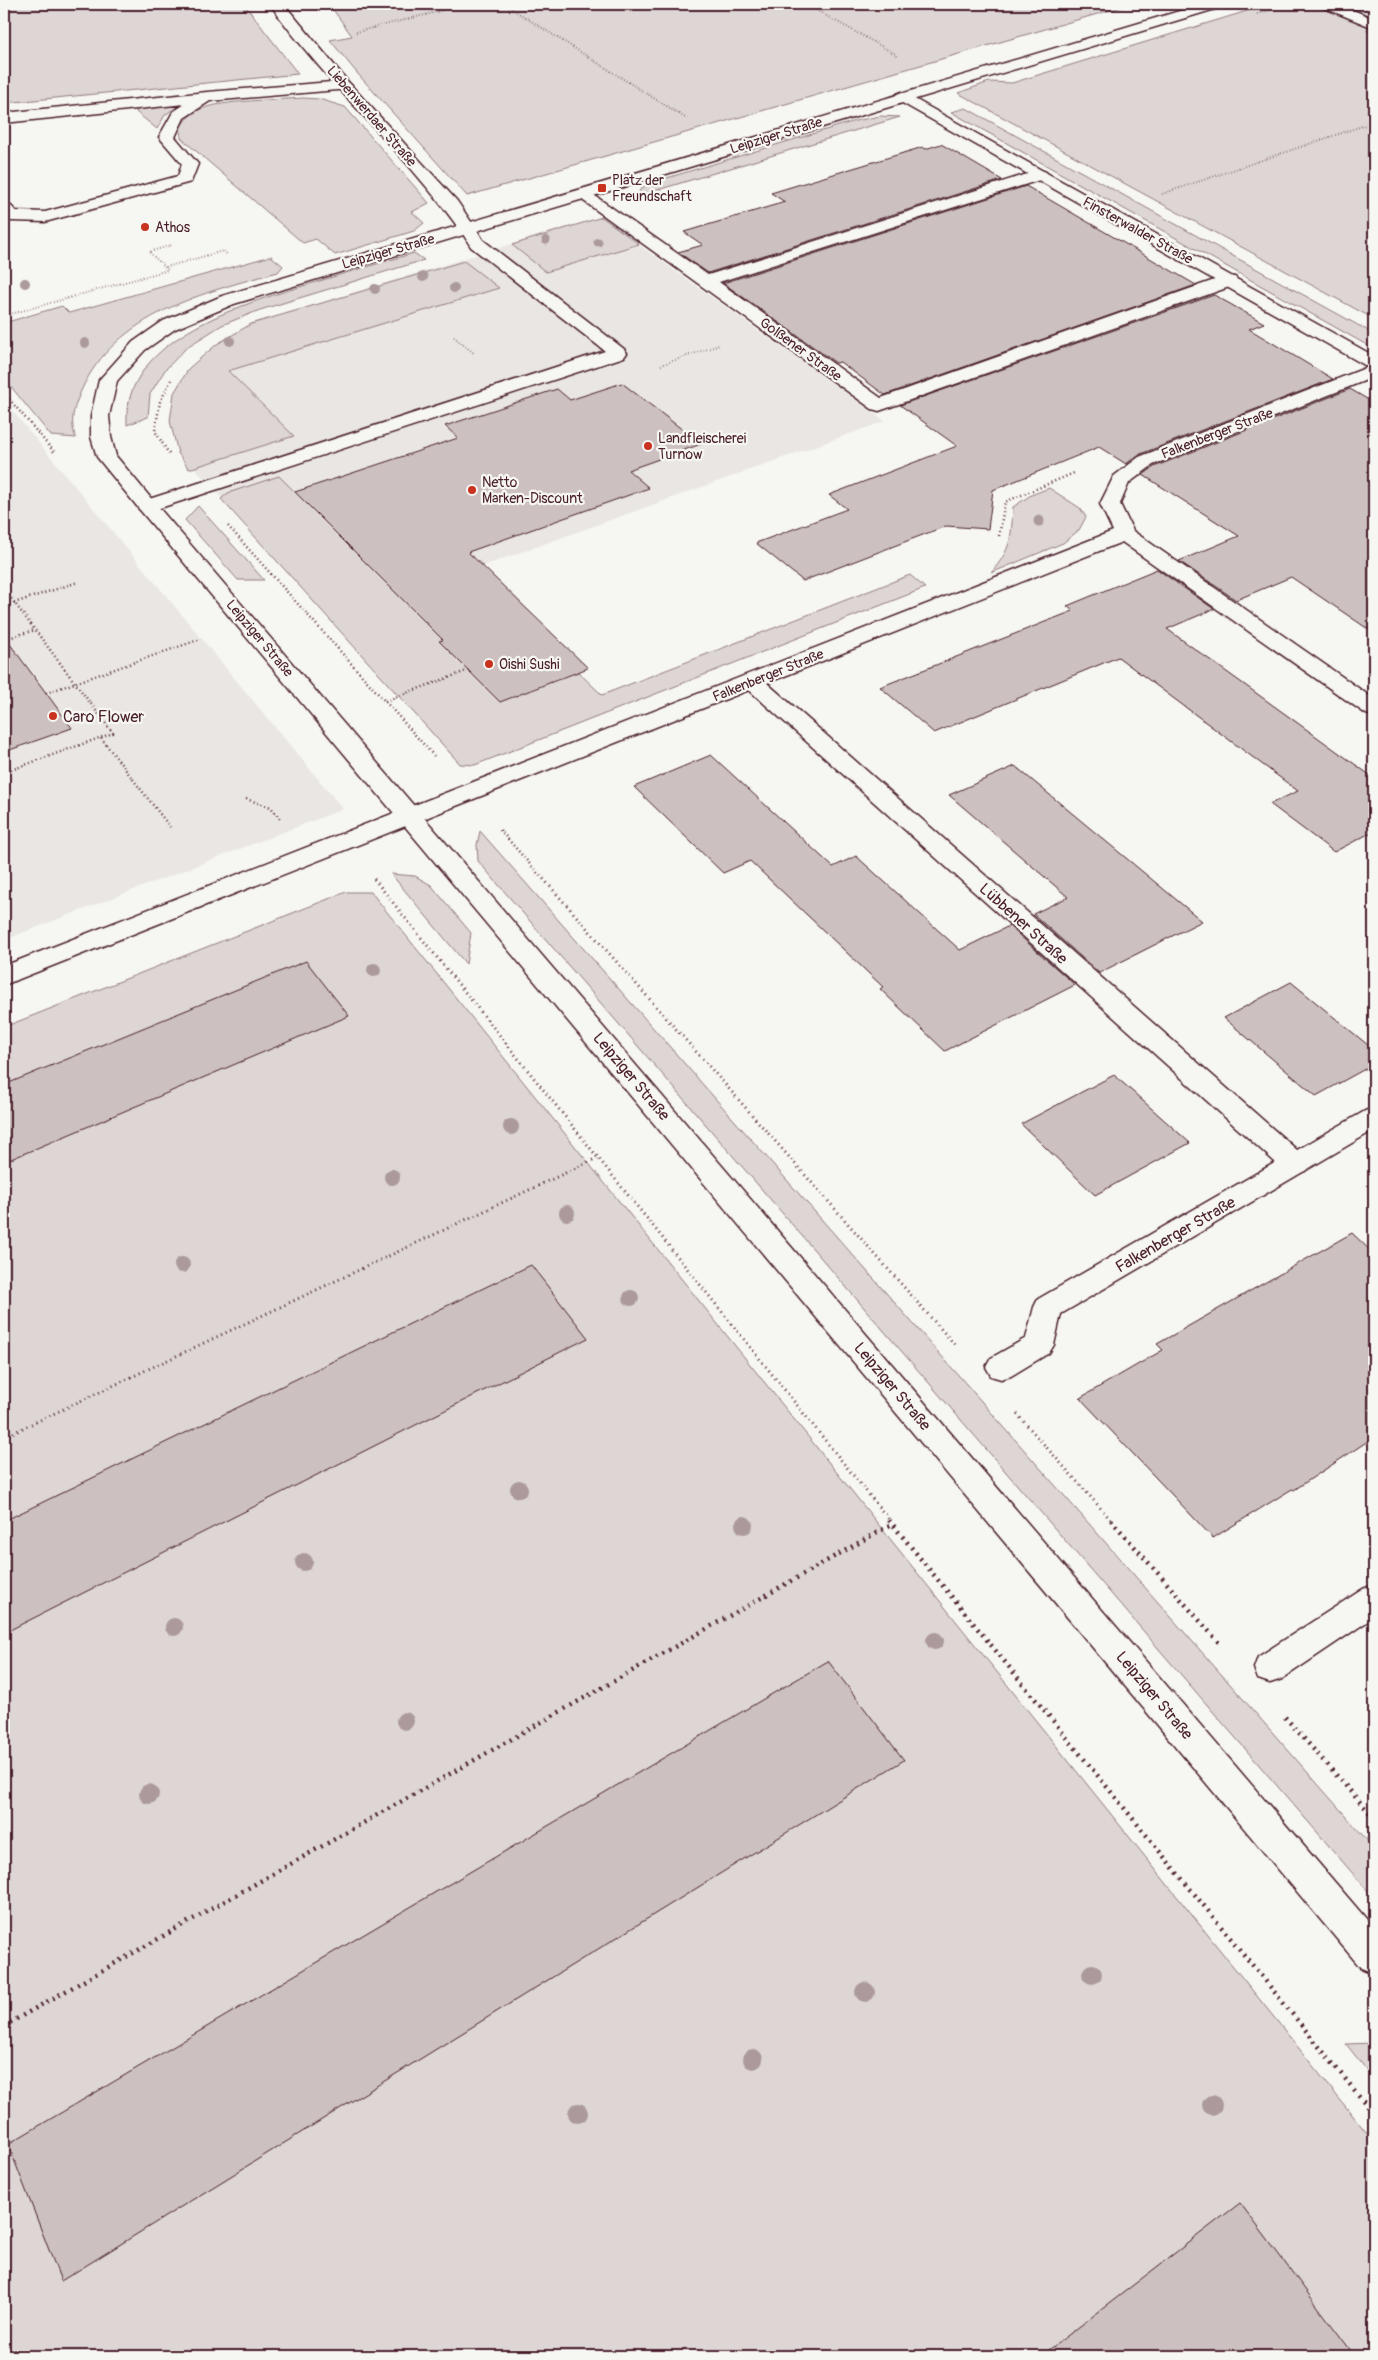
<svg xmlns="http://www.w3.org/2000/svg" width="1378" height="2360" font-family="Pangolin,sans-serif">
<rect width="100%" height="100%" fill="#f6f6f2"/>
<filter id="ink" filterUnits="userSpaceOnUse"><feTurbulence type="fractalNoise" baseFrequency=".02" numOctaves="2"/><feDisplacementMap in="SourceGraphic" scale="10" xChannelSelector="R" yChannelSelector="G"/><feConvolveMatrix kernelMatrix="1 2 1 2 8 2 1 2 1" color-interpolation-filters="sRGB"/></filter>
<g filter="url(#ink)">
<path fill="#e9e6e3" d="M600 217 885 421 333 620 192 465 180 397 195 363 254 323Z
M4 401 343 809 4 940Z"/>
<path fill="#ddd6d5" stroke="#947a80" d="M4 4H244L298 74 4 103Z
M329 4H1132L467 196 357 73 330 40 352 36Z
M1270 4H1318L1372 28 1366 30 1374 34V319L958 93 989 82 1012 83Z
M1340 4H1374V18Z
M303 98 319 99 345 107 429 203 412 212 424 223 414 231 335 255 316 239 303 243 181 138 180 127C186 119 191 113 201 109 223 100 277 100 303 98Z
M185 101 165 115 157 129 136 112 137 108Z
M966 108 1374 334V349L951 112Z
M880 116 900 117 641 195 639 191 647 184 855 121Z
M602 217 639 244 546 272 512 245Z
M414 253 424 260 260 310 222 325 187 347 165 370 150 394 148 417 127 425C122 336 250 302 316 282 348 272 381 263 414 253Z
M271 256 283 266 278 272C205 292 115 314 81 391 74 407 69 421 76 438L51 436 4 378V323L62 306 69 313Z
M464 261 499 288 228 371 294 436 189 469 178 453 170 421 174 393 189 368 217 344 251 324Z
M279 476 295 492 476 573 602 695 910 575 925 588 475 765 460 764 221 499 228 493Z
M1049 488 1080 508 1086 517 1079 530 1063 543 991 573C1012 548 1011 538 1013 507L1031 495Z
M198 506 264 580H238L185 520Z
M480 831 1374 1848V1898L478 861 477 845Z
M391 874 415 876 431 885 471 933 466 964Z
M346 892H371L1374 2142V2356H4V1027Z
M1374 2043V2079L1346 2044Z"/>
<path fill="#ccc1c0" stroke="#4a1f2b" d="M941 144 1002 180 708 273 678 252 703 245 684 232 785 202 771 193 923 147 925 149Z
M1026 186 1196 285 885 395 840 362 836 363 723 283Z
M1214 295 1264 323 1249 329 1333 379 1138 455 1126 464 1099 447 993 490 988 529 946 526 803 581 756 543 847 509 829 495 957 446 900 405Z
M622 383 701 444 628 470 649 488 468 552 588 668 500 702 439 641 443 640 295 492 458 438 445 426 557 389 570 400Z
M1350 389 1374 403V633L1291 577 1236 600 1179 561 1239 536 1143 475 1154 467Z
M1157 569 1214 609 1167 629 1374 778V831L1334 852 1270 804 1298 791 1118 657 934 733 880 687 1073 611 1067 606Z
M4 636 72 728 4 752Z
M711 755 833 867 856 856 960 950 1009 926 1075 985 945 1051 880 989 883 987 750 861 723 873 634 787Z
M1015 766 1202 921 1099 973 1033 914 1068 897 949 795Z
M306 961 349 1016 4 1162V1085Z
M1291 982 1374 1050V1064L1316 1096 1224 1018Z
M1114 1075 1190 1143 1095 1195 1021 1124Z
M1352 1233 1374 1254V1437L1294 1490 1292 1489 1213 1538 1080 1398 1163 1350 1157 1344Z
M531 1265 588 1338 4 1633V1521Z
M828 1661 904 1760 61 2281 8 2144Z
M1240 2203 1355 2356H1041Z"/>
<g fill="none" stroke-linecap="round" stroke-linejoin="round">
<defs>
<path id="service" d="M1320 4H1339L1374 19V28L1322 7Z
M344 81 349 83 352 86 349 89 210 101 184 118 175 137 198 164 191 182 45 222 11 221 4 218V204L10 205 16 211 45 212 178 176 182 164 159 137 173 112 185 104 4 123V113L207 92Z
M1040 170 1046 172 1048 175 1046 178 719 282 881 398 1223 277H1235L1238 281 1235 285 879 411 872 409 574 194 576 191H588L708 275Z
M468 224 474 225 483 240 624 349 627 353 624 357 154 510 147 512 140 510 137 506 140 502 605 351 471 247 460 229 462 225Z
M1374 1108V1130L1061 1314 1054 1345 1049 1353 1011 1376 1001 1379 991 1376 986 1367 991 1358 1026 1338 1034 1307 1038 1299 1365 1111Z
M1374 1585V1617L1282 1679 1270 1683 1258 1679 1254 1668 1258 1657 1363 1589Z"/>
<path id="minor" d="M270 4H284L349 83 457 201 476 229 474 233H462C405 151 327 86 270 4Z
M902 92 1374 356V377L1153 465 1129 483 1120 504 1133 531 1374 699V716L1366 714 1122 542 767 683 1305 1157 1309 1164 1305 1171 1295 1174 1285 1171 749 690 4 985V966L1113 531 1100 504 1114 476 1139 457 1368 367 897 100 894 97 897 94Z"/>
<path id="tertiary" d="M1203 4H1224L1222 7 234 304 175 329 145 350 117 381 109 416 111 437 116 456 154 502 1374 1928V1973L1361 1968 140 510 97 457 91 437V416L99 380 133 342 163 321 222 296Z"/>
</defs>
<use href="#service" stroke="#4a1f2b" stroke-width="3"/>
<use href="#minor" stroke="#4a1f2b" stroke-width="3"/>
<use href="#tertiary" stroke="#4a1f2b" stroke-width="3"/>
<path stroke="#4a1f2b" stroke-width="2" stroke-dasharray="0.5 2.5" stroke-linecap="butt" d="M504 4 687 119
M805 4 899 56
M1257 14 1284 6
M356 32 469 4
M1162 194 1374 122
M166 267 223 251 228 255
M4 316 168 270 149 252 172 245
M454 337 475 354
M661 365 719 345"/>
<path stroke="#4a1f2b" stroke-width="2.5" stroke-dasharray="1 3" stroke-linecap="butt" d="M4 393 55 453
M169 454 155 431 160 402 171 380
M228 526 434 756
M999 536 1005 502 1074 473
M4 589 113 733 11 770 4 760
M14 603 78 582
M5 639 35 630
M46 693 201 639
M385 701 469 670
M101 738 170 827
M246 799 271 807 280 819
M500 830 541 877"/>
<path stroke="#4a1f2b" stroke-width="3" stroke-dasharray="1 4" stroke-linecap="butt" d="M540 875 956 1346
M374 879 890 1521
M1017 1414 1112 1521
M4 1437 597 1158"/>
<path stroke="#4a1f2b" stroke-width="4.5" stroke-dasharray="2 5" stroke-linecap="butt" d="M889 1520 1374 2114
M1111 1520 1221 1645
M1285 1717 1374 1818
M4 2026 892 1524"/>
<use href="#service" fill="#f6f6f2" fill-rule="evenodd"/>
<use href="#minor" fill="#f6f6f2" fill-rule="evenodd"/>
<use href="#tertiary" fill="#f6f6f2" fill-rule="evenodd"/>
</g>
<g fill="#ac999c">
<circle cx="546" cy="240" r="4.5"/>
<circle cx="598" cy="242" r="4.5"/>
<circle cx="423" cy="277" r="5"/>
<circle cx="25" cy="283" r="5"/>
<circle cx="454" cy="288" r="5"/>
<circle cx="375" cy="289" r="5"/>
<circle cx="230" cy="341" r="5"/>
<circle cx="85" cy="343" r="5"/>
<circle cx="1039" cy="521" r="5.5"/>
<circle cx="374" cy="970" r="7"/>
<circle cx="511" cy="1127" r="8"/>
<circle cx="392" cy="1177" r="8"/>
<circle cx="567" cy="1213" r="8"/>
<circle cx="182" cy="1265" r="8"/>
<circle cx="631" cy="1298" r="8"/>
<circle cx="519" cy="1489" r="9"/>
<circle cx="744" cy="1525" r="9"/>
<circle cx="304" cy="1562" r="9"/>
<circle cx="174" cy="1627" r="9"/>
<circle cx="935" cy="1641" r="9"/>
<circle cx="405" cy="1721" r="9"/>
<circle cx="149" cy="1794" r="10"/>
<circle cx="1092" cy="1974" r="10"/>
<circle cx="865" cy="1992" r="10"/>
<circle cx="753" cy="2059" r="10"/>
<circle cx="1212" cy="2105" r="10"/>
<circle cx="578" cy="2113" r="10"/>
</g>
</g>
<g fill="#c8321e" stroke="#f6f6f2" stroke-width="2">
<rect x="597" y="183" width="10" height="10" rx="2.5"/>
<circle cx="145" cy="227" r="5"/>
<circle cx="648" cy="446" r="5"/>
<circle cx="472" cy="490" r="5"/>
<circle cx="489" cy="664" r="5"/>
<circle cx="53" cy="716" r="5"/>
</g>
<g text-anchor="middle" stroke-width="4.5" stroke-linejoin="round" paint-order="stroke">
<g font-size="14" fill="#4a1f2b" stroke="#f6f6f2">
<text transform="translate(372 116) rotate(49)" y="5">Liebenwerdaer Straße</text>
<text transform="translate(776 135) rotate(-17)" y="5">Leipziger Straße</text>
<text transform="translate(1138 230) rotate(29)" y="5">Finsterwalder Straße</text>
<text transform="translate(388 251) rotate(-16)" y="5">Leipziger Straße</text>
<text transform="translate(801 349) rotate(36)" y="5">Golßener Straße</text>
<text transform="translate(1217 433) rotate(-21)" y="5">Falkenberger Straße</text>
<text transform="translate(260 638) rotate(50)" y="5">Leipziger Straße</text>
<text transform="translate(768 675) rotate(-22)" y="5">Falkenberger Straße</text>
</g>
<g font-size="14" fill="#4a1f2b" stroke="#f6f6f2" text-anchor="start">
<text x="612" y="185">Platz der<tspan x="612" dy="16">Freundschaft</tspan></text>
<text x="155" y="232">Athos</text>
<text x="658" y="443">Landfleischerei<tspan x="658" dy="16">Turnow</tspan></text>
<text x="482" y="487">Netto<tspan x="482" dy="16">Marken-Discount</tspan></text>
<text x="499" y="669">Oishi Sushi</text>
</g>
<g font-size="16" fill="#4a1f2b" stroke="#f6f6f2" text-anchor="start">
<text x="63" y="722">Caro Flower</text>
</g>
<g font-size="16" fill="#4a1f2b" stroke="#f6f6f2">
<text transform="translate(1024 923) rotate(42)" y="6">Lübbener Straße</text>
<text transform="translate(632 1076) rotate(50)" y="6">Leipziger Straße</text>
<text transform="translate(1175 1234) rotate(-30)" y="6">Falkenberger Straße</text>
<text transform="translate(893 1386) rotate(50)" y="6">Leipziger Straße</text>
<text transform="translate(1155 1695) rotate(50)" y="6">Leipziger Straße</text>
</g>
</g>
<rect width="1378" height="2360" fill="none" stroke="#f6f6f2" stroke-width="20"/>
<rect x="10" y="10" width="1358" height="2340" fill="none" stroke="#4a1f2b" stroke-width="2" filter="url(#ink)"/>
</svg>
